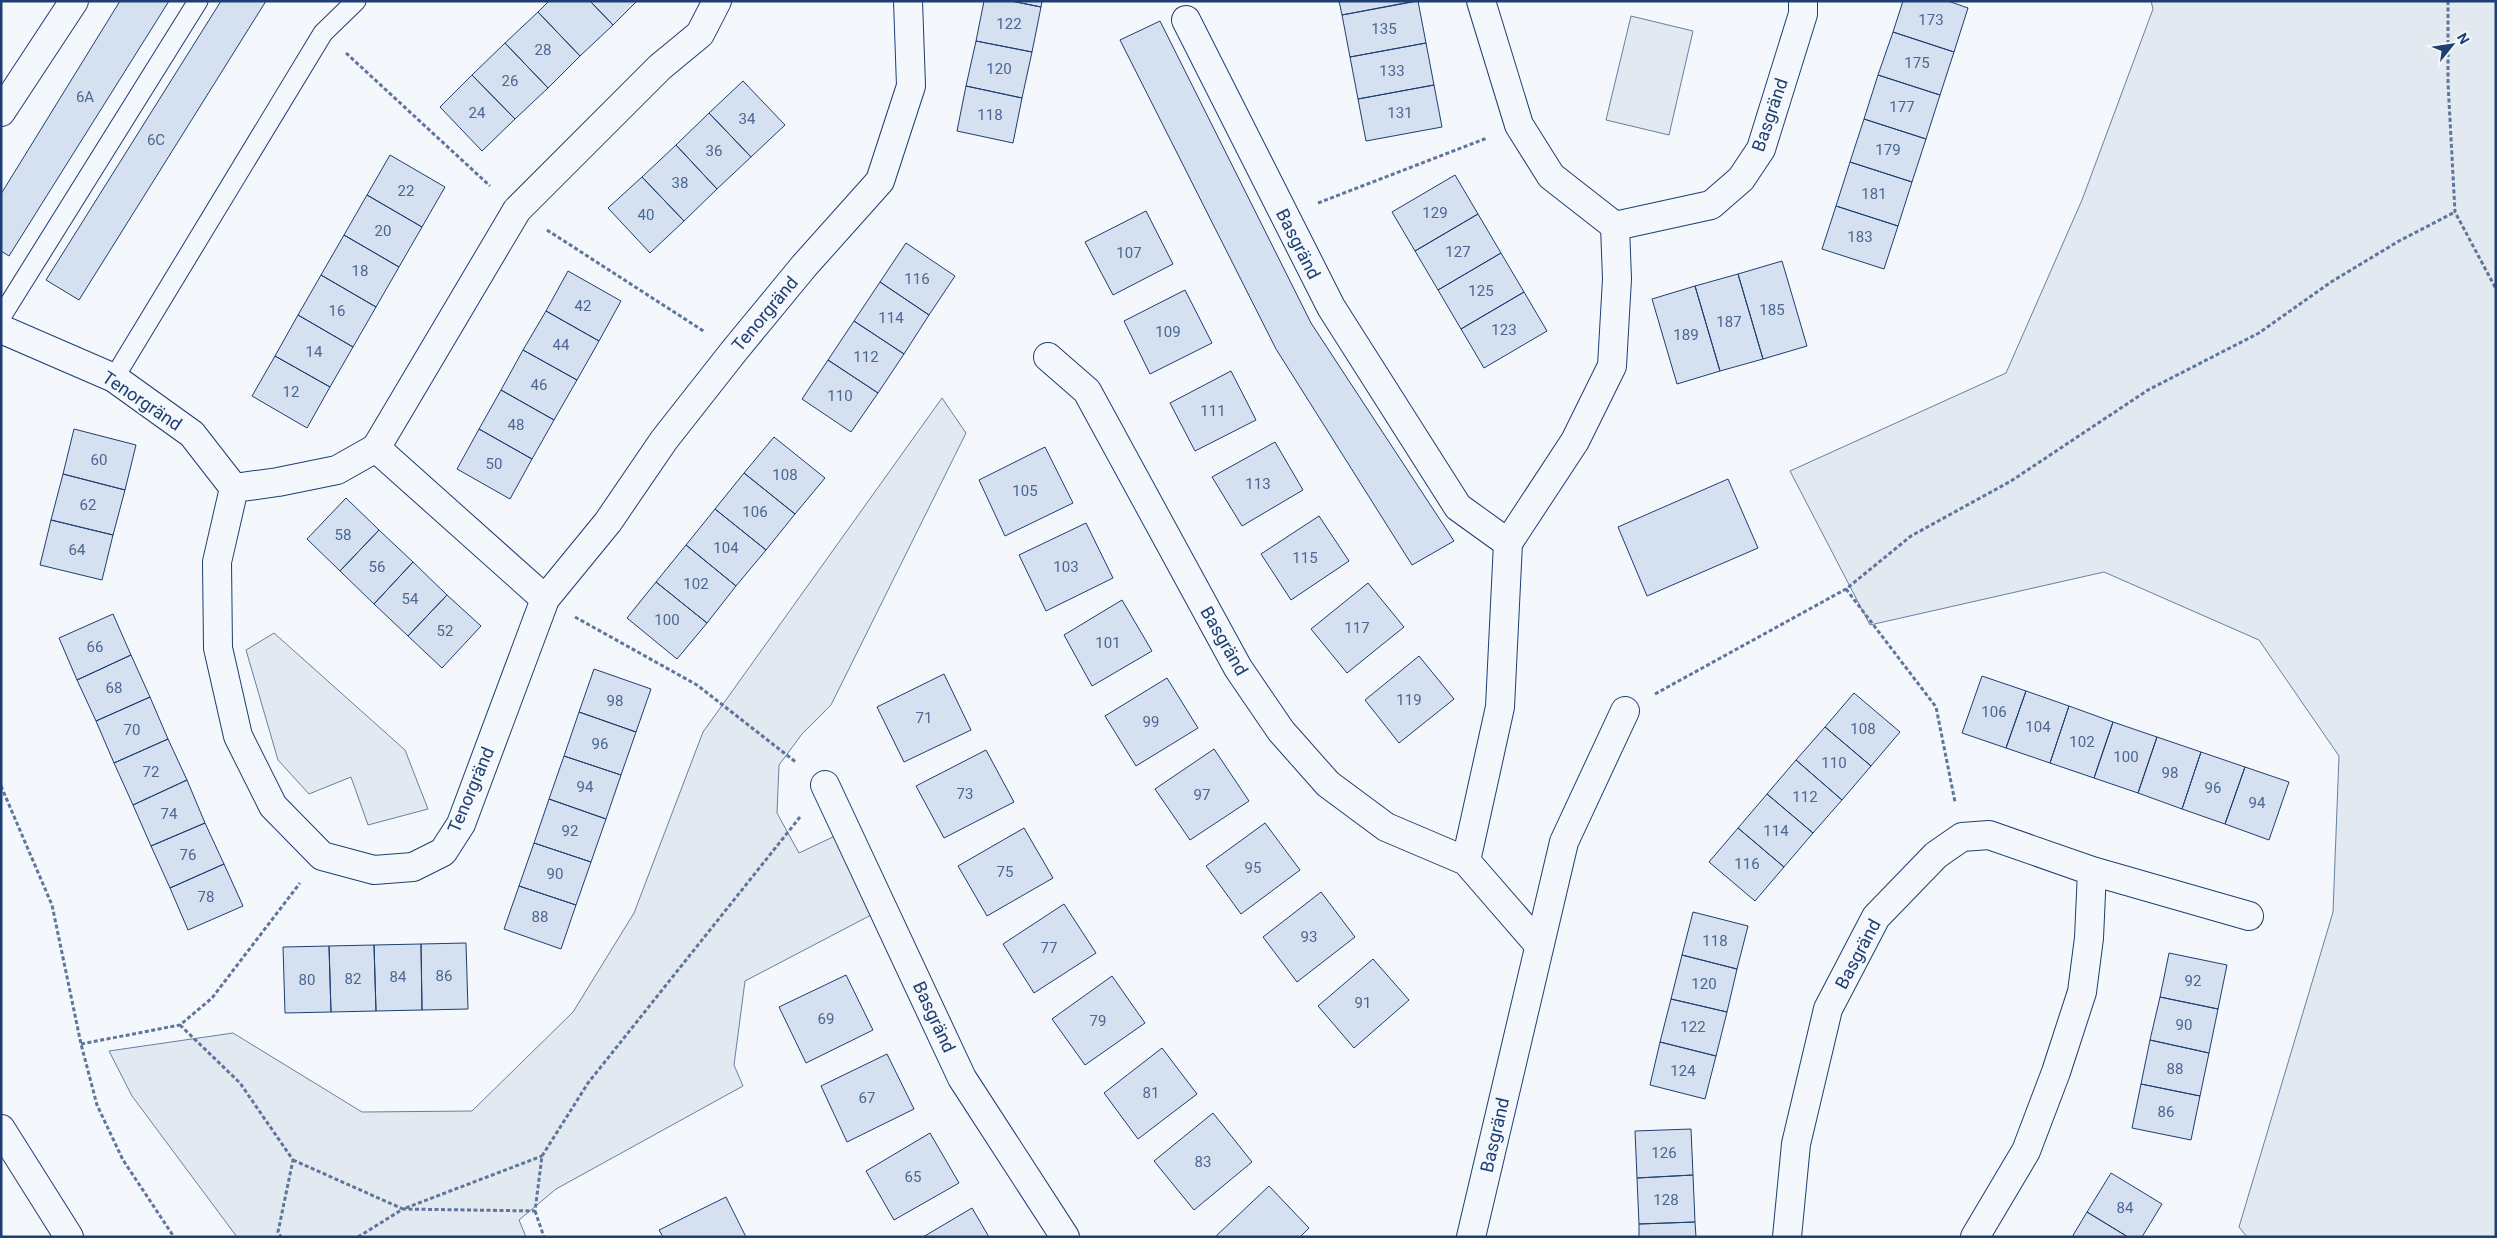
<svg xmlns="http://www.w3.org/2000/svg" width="2497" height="1238" font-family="Roboto,sans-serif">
<rect width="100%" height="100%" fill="#f4f7fb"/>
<path fill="#e3e9f0" stroke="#687fa3" d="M2151 1H2496V1237H2247L2239 1227 2333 912 2339 756 2259 640 2104 572 1870 625 1790 471 2006 373 2082 200 2153 9Z
M1631 16 1693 31 1669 135 1606 120Z
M942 398 966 433 831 705 802 734 779 765 777 813 799 853 837 835 873 914 745 981 734 1065 743 1086 556 1189 519 1220 526 1237H237L132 1096 109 1051 233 1033 362 1112 472 1111 573 1012 634 913 703 732Z
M274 633 405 750 428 809 368 825 351 777 309 794 278 760 246 650Z"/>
<path fill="#d5e0f0" stroke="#1d3f73" d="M120 1H169L9 256 1 251V194Z
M221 1H266L79 300 46 280Z
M549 1H590L613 25 580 56 538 12Z
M590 1H637L613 25Z
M984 1H1011L1041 7 1032 52 976 41Z
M1011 1H1042L1041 7Z
M1339 1H1415L1342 15Z
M1418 1 1426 43 1350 57 1342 15Z
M1903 1H1948L1968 8 1954 52 1893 32Z
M538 12 580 56 548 88 505 43Z
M1160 21 1311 323 1454 541 1412 565 1276 349 1120 40Z
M1893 32 1954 52 1940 95 1878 75Z
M976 41 1032 52 1022 98 966 86Z
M505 43 548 88 515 119 472 75Z
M1426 43 1434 85 1358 99 1350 57Z
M472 75 515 119 482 151 440 107Z
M1878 75 1940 95 1926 139 1864 119Z
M743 81 785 125 751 157 709 113Z
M1434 85 1442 127 1366 141 1358 99Z
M966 86 1022 98 1013 143 957 131Z
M709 113 751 157 717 189 676 145Z
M1864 119 1926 139 1912 182 1850 162Z
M676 145 717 189 684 221 642 177Z
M390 155 445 187 422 227 367 195Z
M1850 162 1912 182 1898 226 1836 206Z
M1455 175 1478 214 1415 251 1392 212Z
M642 177 684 221 650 253 608 208Z
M367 195 422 227 399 267 344 235Z
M1836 206 1898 226 1884 269 1822 249Z
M1146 211 1173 264 1113 295 1085 242Z
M1478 214 1501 253 1438 290 1415 251Z
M344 235 399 267 376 307 321 275Z
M906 243 955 276 929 315 880 282Z
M1501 253 1524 292 1461 329 1438 290Z
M1782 261 1807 346 1763 359 1738 274Z
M568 271 621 301 599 341 546 311Z
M1738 274 1763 359 1720 371 1695 286Z
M321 275 376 307 353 347 298 315Z
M880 282 929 315 904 354 854 321Z
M1695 286 1720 371 1677 384 1652 299Z
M1185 290 1212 343 1150 374 1124 321Z
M1524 292 1547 331 1484 368 1461 329Z
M546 311 599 341 577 380 523 350Z
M298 315 353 347 330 387 275 356Z
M854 321 904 354 878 393 828 360Z
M523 350 577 380 554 420 501 390Z
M275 356 330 387 307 428 252 396Z
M828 360 878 393 851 432 802 399Z
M1231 371 1256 420 1195 451 1170 403Z
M501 390 554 420 532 459 479 429Z
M74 429 136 445 125 490 63 474Z
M479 429 532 459 510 499 457 469Z
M774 437 825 478 795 514 744 473Z
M1275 442 1303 490 1242 526 1212 477Z
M1045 447 1073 503 1005 536 979 480Z
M744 473 795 514 766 550 715 509Z
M63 474 125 490 113 535 51 520Z
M1728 479 1758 548 1647 596 1618 527Z
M346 498 379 530 340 571 307 539Z
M715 509 766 550 736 586 686 545Z
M1319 516 1349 561 1291 600 1261 554Z
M51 520 113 535 102 580 40 565Z
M1086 523 1113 578 1046 611 1019 555Z
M379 530 413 562 374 604 340 571Z
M686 545 736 586 707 623 656 582Z
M413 562 447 595 408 636 374 604Z
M656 582 707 623 677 659 627 618Z
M1368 583 1404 627 1347 673 1311 629Z
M447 595 481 626 442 668 408 636Z
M1122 600 1152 651 1092 686 1064 635Z
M113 614 131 655 77 680 59 638Z
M131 655 150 697 96 721 77 680Z
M1419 656 1454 699 1399 743 1365 700Z
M594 669 651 689 636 732 579 712Z
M944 674 971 730 904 762 877 707Z
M1982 676 2026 691 2006 748 1962 733Z
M1167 678 1198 728 1136 766 1105 716Z
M2026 691 2069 706 2050 763 2006 748Z
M1854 693 1900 732 1871 766 1825 727Z
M150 697 168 739 114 763 96 721Z
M2069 706 2113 722 2094 778 2050 763Z
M579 712 636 732 621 775 564 756Z
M2113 722 2157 737 2138 793 2094 778Z
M1825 727 1871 766 1842 800 1796 760Z
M2157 737 2201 752 2182 809 2138 793Z
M168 739 187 780 133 805 114 763Z
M1214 749 1249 801 1190 840 1155 789Z
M986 750 1014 802 944 838 916 786Z
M2201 752 2245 767 2225 824 2182 809Z
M564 756 621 775 606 819 549 799Z
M1796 760 1842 800 1813 833 1767 794Z
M2245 767 2289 782 2269 840 2225 824Z
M187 780 205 823 151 846 133 805Z
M1767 794 1813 833 1784 867 1738 828Z
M549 799 606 819 591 862 534 843Z
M205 823 224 864 170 888 151 846Z
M1265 823 1300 870 1241 914 1206 866Z
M1024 828 1053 878 987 916 958 866Z
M1738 828 1784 867 1755 901 1709 862Z
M534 843 591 862 576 905 519 886Z
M224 864 243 906 188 930 170 888Z
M519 886 576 905 561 949 504 929Z
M1321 892 1355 937 1297 982 1263 937Z
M1064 904 1096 953 1034 993 1003 944Z
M1693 912 1748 926 1737 969 1682 955Z
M466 943 468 1009 422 1010 421 944Z
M421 944 422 1010 376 1011 374 945Z
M374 945 376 1011 331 1012 329 946Z
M329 946 331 1012 285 1013 283 947Z
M2169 953 2227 965 2218 1009 2160 997Z
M1682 955 1737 969 1727 1012 1671 999Z
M1373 959 1409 1000 1354 1048 1318 1006Z
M846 975 873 1030 806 1063 779 1007Z
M1112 976 1145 1023 1085 1065 1052 1019Z
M2160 997 2218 1009 2209 1053 2150 1040Z
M1671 999 1727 1012 1716 1056 1660 1042Z
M2150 1040 2209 1053 2200 1096 2141 1084Z
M1660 1042 1716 1056 1705 1099 1650 1085Z
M1162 1048 1197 1094 1138 1139 1104 1093Z
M887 1054 914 1109 847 1142 821 1086Z
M2141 1084 2200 1096 2191 1140 2132 1128Z
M1213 1113 1252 1162 1194 1210 1154 1161Z
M1691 1129 1693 1175 1637 1178 1635 1131Z
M930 1133 959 1183 894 1220 866 1171Z
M2111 1173 2162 1204 2142 1237H2128L2087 1212Z
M1693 1175 1695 1222 1639 1224 1637 1178Z
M1269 1186 1309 1228 1300 1237H1215Z
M726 1197 746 1237H663L659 1230Z
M972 1208 989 1237H923Z
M2087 1212 2128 1237H2072Z
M1695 1222 1696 1237H1639V1224Z"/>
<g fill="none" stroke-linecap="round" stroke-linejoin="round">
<defs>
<path id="lane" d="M1 317 198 1
M114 378 323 33 356 1"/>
<path id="street" d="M1481 1 1519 125 1551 176 1615 226 1617 279 1612 366 1575 441 1508 543 1500 707 1466 861 1539 945
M1186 20 1331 307 1458 507 1508 543
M1 112 74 1
M1615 226 1711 205 1741 179 1761 149 1803 14V1
M1 329 114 378 192 434 234 488 217 562 218 648 238 736 273 806 322 856 374 870 413 867 443 852 461 824 545 599 608 522 664 440 734 351 804 266 880 181 911 86 908 1
M1048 357 1087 391 1238 668 1281 731 1328 784 1386 827 1466 861
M376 448 545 599
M234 488 278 482 337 470 376 448 517 210 660 67 700 34 717 1
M825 785 962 1078 1065 1237
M2092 871 2249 916
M1471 1237 1564 842 1625 711
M1787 1237 1796 1144 1828 1009 1876 917 1936 855 1962 837 1989 835 2092 871 2089 938 2082 992 2056 1072 2026 1151 1975 1237"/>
<path id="secondary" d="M1 1129 69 1237"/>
</defs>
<use href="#lane" stroke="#1d3f73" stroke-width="21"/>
<use href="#street" stroke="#1d3f73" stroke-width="30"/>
<use href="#secondary" stroke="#1d3f73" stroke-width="30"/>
<path stroke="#5e769c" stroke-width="3" stroke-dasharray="4 2.5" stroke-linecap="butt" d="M2448 1V83L2455 212 2496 289
M346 53 490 186
M1318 203 1487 138
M547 230 705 332
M1846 589 1936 707 1955 802
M575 617 697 685 797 763
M1655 694 1846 589 1911 536 2011 481 2148 390 2259 333 2331 282 2399 241 2455 212
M1 786 52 905 81 1044 97 1105 123 1160 174 1237
M180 1025 240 1083 293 1160 278 1232 281 1237
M81 1044 180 1025 212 998 300 883
M293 1160 403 1209 542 1156
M535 1211 544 1237
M358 1237 403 1209 535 1211 542 1156 588 1083 800 817"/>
<use href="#lane" stroke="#f4f7fb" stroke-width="19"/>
<use href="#street" stroke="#f4f7fb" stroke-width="28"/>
<use href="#secondary" stroke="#f4f7fb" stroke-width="28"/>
</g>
<g text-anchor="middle" stroke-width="4" stroke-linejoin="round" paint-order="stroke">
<g font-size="15" fill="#4b6792">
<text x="1931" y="25">173</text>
<text x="1009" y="29">122</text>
<text x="1384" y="34">135</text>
<text x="543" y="55">28</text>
<text x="1917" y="68">175</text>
<text x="999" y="74">120</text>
<text x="1392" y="76">133</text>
<text x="510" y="86">26</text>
<text x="85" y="102">6A</text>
<text x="1902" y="112">177</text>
<text x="477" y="118">24</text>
<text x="1400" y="118">131</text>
<text x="990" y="120">118</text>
<text x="747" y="124">34</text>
<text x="156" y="145">6C</text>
<text x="1888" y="155">179</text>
<text x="714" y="156">36</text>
<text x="680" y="188">38</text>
<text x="406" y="196">22</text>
<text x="1874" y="199">181</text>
<text x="1435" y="218">129</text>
<text x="646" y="220">40</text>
<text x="383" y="236">20</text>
<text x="1860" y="242">183</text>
<text x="1458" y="257">127</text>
<text x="1129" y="258">107</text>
<text x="360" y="276">18</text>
<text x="917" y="284">116</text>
<text x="1481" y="296">125</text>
<text x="583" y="311">42</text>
<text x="1772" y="315">185</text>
<text x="337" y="316">16</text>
<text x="891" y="323">114</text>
<text x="1729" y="327">187</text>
<text x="1504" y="335">123</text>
<text x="1168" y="337">109</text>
<text x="1686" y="340">189</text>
<text x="561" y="350">44</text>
<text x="314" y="357">14</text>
<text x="866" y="362">112</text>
<text x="539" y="390">46</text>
<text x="291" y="397">12</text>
<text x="840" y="401">110</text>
<text x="1213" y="416">111</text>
<text x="516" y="430">48</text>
<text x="99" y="465">60</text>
<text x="494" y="469">50</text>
<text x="785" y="480">108</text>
<text x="1258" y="489">113</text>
<text x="1025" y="496">105</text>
<text x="88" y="510">62</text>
<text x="755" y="517">106</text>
<text x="343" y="540">58</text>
<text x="726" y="553">104</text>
<text x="77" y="555">64</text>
<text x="1305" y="563">115</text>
<text x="377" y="572">56</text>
<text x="1066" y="572">103</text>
<text x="696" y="589">102</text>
<text x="410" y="604">54</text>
<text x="667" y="625">100</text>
<text x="1357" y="633">117</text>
<text x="445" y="636">52</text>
<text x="1108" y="648">101</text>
<text x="95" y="652">66</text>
<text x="114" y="693">68</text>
<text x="1409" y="705">119</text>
<text x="615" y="706">98</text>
<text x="1994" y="717">106</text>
<text x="924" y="723">71</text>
<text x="1151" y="727">99</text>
<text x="2038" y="732">104</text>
<text x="1863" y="734">108</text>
<text x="132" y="735">70</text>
<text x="2082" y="747">102</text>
<text x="600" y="749">96</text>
<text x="2126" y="762">100</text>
<text x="1834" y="768">110</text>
<text x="151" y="777">72</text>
<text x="2170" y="778">98</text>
<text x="585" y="792">94</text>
<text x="2213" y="793">96</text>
<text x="965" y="799">73</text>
<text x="1202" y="800">97</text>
<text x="1805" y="802">112</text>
<text x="2257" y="808">94</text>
<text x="169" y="819">74</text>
<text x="570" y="836">92</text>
<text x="1776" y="836">114</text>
<text x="188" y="860">76</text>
<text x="1747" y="869">116</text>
<text x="1253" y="873">95</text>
<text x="1005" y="877">75</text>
<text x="555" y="879">90</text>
<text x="206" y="902">78</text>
<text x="540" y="922">88</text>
<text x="1309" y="942">93</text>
<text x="1715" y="946">118</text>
<text x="1049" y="953">77</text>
<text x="444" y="981">86</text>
<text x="398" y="982">84</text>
<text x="353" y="984">82</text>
<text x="307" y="985">80</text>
<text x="2193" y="986">92</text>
<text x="1704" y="989">120</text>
<text x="1363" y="1008">91</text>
<text x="826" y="1024">69</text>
<text x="1098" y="1026">79</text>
<text x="2184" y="1030">90</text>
<text x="1693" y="1032">122</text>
<text x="2175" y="1074">88</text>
<text x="1683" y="1076">124</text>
<text x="1151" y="1098">81</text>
<text x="867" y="1103">67</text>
<text x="2166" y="1117">86</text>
<text x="1664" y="1158">126</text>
<text x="1203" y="1167">83</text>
<text x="913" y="1182">65</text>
<text x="1666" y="1205">128</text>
<text x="2125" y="1213">84</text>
</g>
<g font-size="18" fill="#1d3f73" stroke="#f4f7fb">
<text transform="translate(1770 115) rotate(-71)" y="6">Basgränd</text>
<text transform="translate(1298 244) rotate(63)" y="6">Basgränd</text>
<text transform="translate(765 314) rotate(-50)" y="6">Tenorgränd</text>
<text transform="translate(142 401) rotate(34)" y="6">Tenorgränd</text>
<text transform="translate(1224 641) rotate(60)" y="6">Basgränd</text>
<text transform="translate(471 790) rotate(-67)" y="6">Tenorgränd</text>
<text transform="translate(1858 954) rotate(-62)" y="6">Basgränd</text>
<text transform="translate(934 1017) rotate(65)" y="6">Basgränd</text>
<text transform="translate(1495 1135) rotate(-77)" y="6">Basgränd</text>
</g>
</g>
<rect width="2497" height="1238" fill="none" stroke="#1d3f73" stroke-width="5"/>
<g transform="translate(2452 45) rotate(60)" stroke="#f4f7fb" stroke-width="4" paint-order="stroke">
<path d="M0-4L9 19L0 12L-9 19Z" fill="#1d3f73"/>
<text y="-8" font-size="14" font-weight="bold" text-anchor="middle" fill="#1d3f73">N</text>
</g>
</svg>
